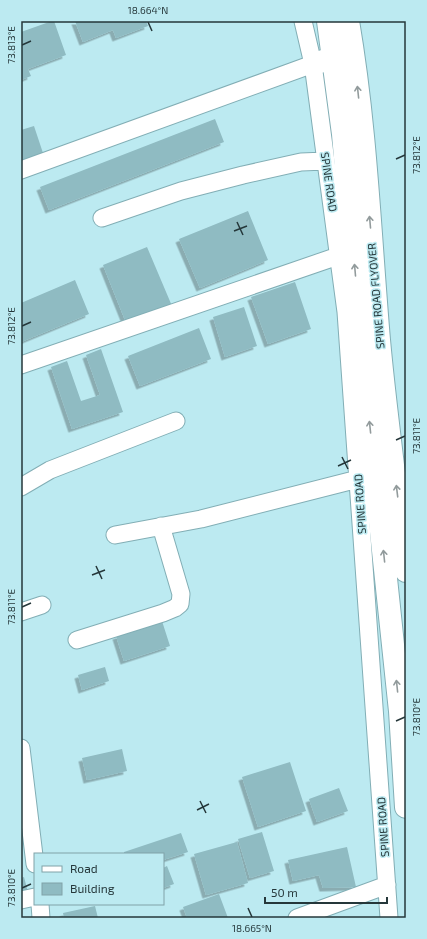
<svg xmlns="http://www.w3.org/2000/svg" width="427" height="939" font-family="'Exo 2',sans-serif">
<defs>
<filter id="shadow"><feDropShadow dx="-3.5" dy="3.5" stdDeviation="0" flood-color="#0004"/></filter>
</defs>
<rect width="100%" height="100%" fill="#bceaf1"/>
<path fill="#8fbbc2" filter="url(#shadow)" d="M52 21H54L66 55 28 69 31 76 21 80V32Z
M75 21H146L148 26 116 38 113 30 83 42Z
M215 119 224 142 49 210 40 187Z
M34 126 43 153 21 161V130Z
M248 211 268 260 200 288 179 239Z
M147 247 172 306 127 325 103 265Z
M75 280 89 314 21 342V303Z
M295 282 311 329 268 344 251 297Z
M244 307 257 346 225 357 213 317Z
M199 328 211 359 140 386 128 356Z
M101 349 123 412 72 429 51 367 67 361 81 401 100 395 86 355Z
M162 621 170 646 124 661 116 636Z
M105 667 109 681 82 690 78 675Z
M122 749 127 771 87 780 82 758Z
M290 762 306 811 258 827 242 777Z
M339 788 348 811 317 822 309 799Z
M262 832 274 871 250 878 238 839Z
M181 833 188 852 163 860V854H124V852Z
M237 842 248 883 206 895 194 854Z
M347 847 356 887 323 888 319 875 293 881 288 860Z
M167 866 174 884 163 888V868Z
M24 877 28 892 21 894V878Z
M219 894 228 918H187L183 907Z
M95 906 98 918H64L63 913Z"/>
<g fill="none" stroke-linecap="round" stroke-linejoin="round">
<defs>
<path id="minor" d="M303 21 313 64 346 312 389 918
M21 170 313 64
M102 218 181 191 243 175 301 162 326 161
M21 365 338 256
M21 487 50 470 176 421
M115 535 201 519 358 479
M21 612 42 605
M77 640 163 613 175 608 180 604 181 594 161 526
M21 748 35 864
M21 900 35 897
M40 904 41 918
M297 918 387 885"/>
<path id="major" d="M328 21 343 134 361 342 400 711 406 807
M348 21C366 126 370 234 379 340 386 417 397 494 406 571
M313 64 333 58"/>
</defs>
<use href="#minor" stroke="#82aeb5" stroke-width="19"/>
<use href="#major" stroke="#82aeb5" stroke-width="24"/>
<use href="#minor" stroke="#fff" stroke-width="17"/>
<use href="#major" stroke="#fff" stroke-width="22"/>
</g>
<defs><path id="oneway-shaft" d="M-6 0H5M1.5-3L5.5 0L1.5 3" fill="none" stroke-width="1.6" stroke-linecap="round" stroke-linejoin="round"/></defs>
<g stroke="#929b9c">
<use href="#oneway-shaft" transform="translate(358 92) rotate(-96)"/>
<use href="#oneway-shaft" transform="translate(370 222) rotate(-95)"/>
<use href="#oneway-shaft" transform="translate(355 270) rotate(-95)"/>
<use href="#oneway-shaft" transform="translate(370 427) rotate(-96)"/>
<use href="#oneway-shaft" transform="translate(397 491) rotate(-97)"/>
<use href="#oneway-shaft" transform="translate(384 556) rotate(-96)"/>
<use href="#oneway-shaft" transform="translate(397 686) rotate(-96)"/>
</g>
<path fill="none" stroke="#25373a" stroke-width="1.5" d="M148 22 152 31M22 45 31 41M396 159 405 155M237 222 243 235M234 231 247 226M22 326 31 322M396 440 405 436M342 457 348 469M338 466 351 460M96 566 102 579M92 575 105 570M22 607 31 603M396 721 405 717M200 801 206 813M197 810 209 804M22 888 31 884M248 908 252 917"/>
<g text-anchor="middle" stroke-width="3" stroke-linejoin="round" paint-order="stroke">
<g font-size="11" fill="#25373a" stroke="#bceaf1">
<text transform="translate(329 182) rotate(82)" y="4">SPINE ROAD</text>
<text transform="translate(376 296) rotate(-95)" y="4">SPINE ROAD FLYOVER</text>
<text transform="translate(360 504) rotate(-94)" y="4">SPINE ROAD</text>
<text transform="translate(383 827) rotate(-94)" y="4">SPINE ROAD</text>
</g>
</g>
<rect width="427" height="939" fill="none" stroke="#bceaf1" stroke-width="44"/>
<rect x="34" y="853" width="130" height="52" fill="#bceaf1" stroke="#80a2a8"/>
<rect x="42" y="866" width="20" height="6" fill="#ffffff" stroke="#80a2a8"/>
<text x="70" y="873" font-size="12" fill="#25373a">Road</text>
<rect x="42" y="883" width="20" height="12" fill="#8fbbc2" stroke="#80a2a8"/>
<text x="70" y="893" font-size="12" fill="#25373a">Building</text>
<path d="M265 897v6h122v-6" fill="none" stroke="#25373a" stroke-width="2"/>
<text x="271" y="897" font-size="12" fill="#25373a" stroke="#bceaf1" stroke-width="3" paint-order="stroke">50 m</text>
<rect x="22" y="22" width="383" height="895" fill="none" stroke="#25373a" stroke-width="1.5"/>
<g font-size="10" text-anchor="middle" fill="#25373a">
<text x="148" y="14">18.664°N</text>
<text transform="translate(11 45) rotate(-90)" y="4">73.813°E</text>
<text transform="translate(416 155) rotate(-90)" y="4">73.812°E</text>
<text transform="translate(11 326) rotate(-90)" y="4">73.812°E</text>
<text transform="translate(416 436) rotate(-90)" y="4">73.811°E</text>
<text transform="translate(11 607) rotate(-90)" y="4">73.811°E</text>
<text transform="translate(416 717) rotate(-90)" y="4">73.810°E</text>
<text transform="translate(11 888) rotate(-90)" y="4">73.810°E</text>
<text x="252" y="932">18.665°N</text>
</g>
</svg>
